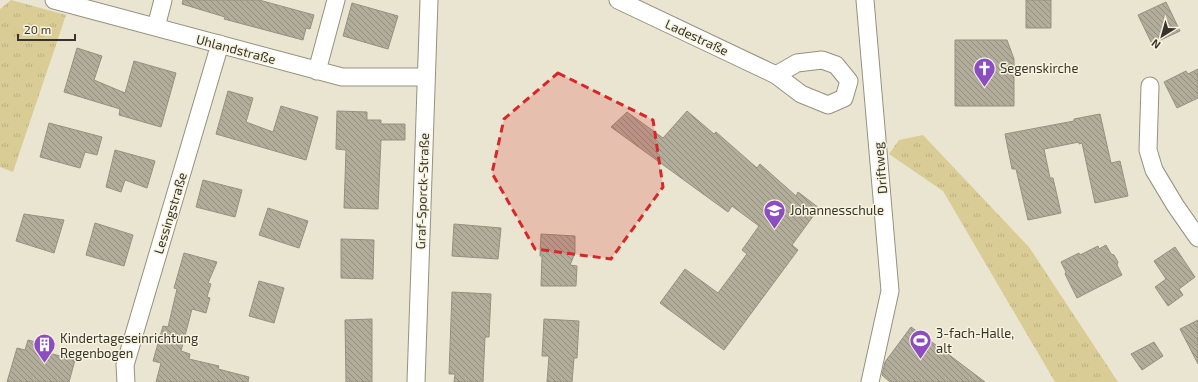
<svg xmlns="http://www.w3.org/2000/svg" width="1198" height="382" font-family="'Exo 2',sans-serif">
<defs>
<pattern id="grass-tufts" width="24" height="20" patternUnits="userSpaceOnUse"><rect width="24" height="20" fill="#d9cc95"/><path d="M3 7l-1-3M5 7V3M7 7l1-3M15 17l-1-3M17 17v-4M19 17l1-3" fill="none" stroke="#bbb081"/></pattern>
<pattern id="building-back-hatch" width="6" height="6" patternUnits="userSpaceOnUse"><rect width="6" height="6" fill="#b2ad9a"/><path d="M-1 5l2 2M0 0l6 6M5-1l2 2" fill="none" stroke="#928e7e"/></pattern>
</defs>
<rect width="100%" height="100%" fill="#eae5d1"/>
<path fill="url(#grass-tufts)" d="M11 0 66 15 13 172 0 167V9Z
M923 135 1029 247 1118 382H1055L943 191 889 154 899 140Z"/>
<path fill="url(#building-back-hatch)" stroke="#95917e" d="M183 0H259L314 15 310 29 306 28 303 40 224 19 225 17 182 4Z
M1026 0H1051V28H1026Z
M1166 2 1180 31 1152 44 1138 15Z
M352 3 398 16 388 49 343 36Z
M955 40H1007L1014 59V106H955Z
M77 48 102 56 94 80 125 93 134 61 176 73 161 127 119 115 120 109 64 92Z
M1198 69V98L1177 108 1164 82 1186 71 1188 74Z
M228 91 253 98 246 122 273 132 281 106 318 117 306 160 216 134Z
M337 111 367 112V120H381V124H405V140H381L378 209 344 208 346 150 336 149Z
M687 111 714 134 716 132 757 168 760 164 796 196 798 192 819 208 792 245 798 250 724 350 660 303 685 269 718 293 747 254 742 250 759 226 732 206 728 212 611 127 627 112 663 138Z
M1100 114 1111 163 1120 161 1128 196 1095 203 1082 143 1079 144V142L1044 149 1050 178H1053L1061 213 1028 220 1016 169H1012L1005 134 1074 121V119Z
M49 123 102 137 97 155 85 152 80 168 40 157Z
M115 150 155 161 147 188 125 180 121 192 106 187Z
M203 180 242 190 235 217 196 207Z
M268 208 308 221 299 248 259 235Z
M24 214 64 220 54 253 16 241Z
M95 223 133 235 124 266 86 255Z
M454 224 501 228 498 259 452 256Z
M541 234 575 236V253L570 265 577 266 576 286H541L542 256H540Z
M341 239 374 240 373 279 341 278Z
M1106 245 1111 254 1114 255 1118 262 1117 265 1122 275 1077 298 1065 274 1066 272 1061 262 1079 253 1080 255 1098 246 1099 249Z
M1175 247 1195 277 1179 289 1183 295 1168 306 1155 287 1166 279 1154 261Z
M184 253 217 262 208 283 211 284 207 297 210 298 206 313 192 309 181 351 190 354 189 359 219 366 218 369 249 377 248 382H156L161 363 153 361 163 326 168 327 177 289 174 288Z
M259 281 284 288 274 323 249 316Z
M452 292 491 294 489 337H485L483 382H454L455 374H449Z
M372 319V382H346L345 320Z
M544 319 579 321 577 358H574L572 382H547L549 356H542Z
M1198 320V364L1180 329Z
M911 327 940 348 985 382H890L882 375 885 362Z
M28 340 43 344 41 351 75 360 69 382H7L17 348 25 350Z
M1154 342 1163 356 1142 370 1131 354Z"/>
<g fill="none" stroke-linecap="round" stroke-linejoin="round">
<defs>
<path id="street" d="M54 0 342 77H426
M618 0 776 75 801 94 828 105 844 98 849 81
M865 0 890 291 870 382
M156 27 163 0
M317 71 336 0
M776 75 797 63 822 60 836 65 849 81
M1150 86 1148 150 1154 170 1175 205 1198 238
M126 382 125 365 220 44
M416 382 429 0"/>
</defs>
<use href="#street" stroke="#96917f" stroke-width="19"/>
<use href="#street" stroke="#fff" stroke-width="17"/>
</g>
<path fill="#d62828" fill-opacity="0.2" stroke="#d62828" stroke-width="3" stroke-dasharray="8 5" stroke-linejoin="round" d="M558 73 653 120 663 187 611 259 535 249 492 173 504 119Z"/>
<defs>
<symbol id="church-pin" viewBox="-11 -11 22 30"><path d="M0 17L-7.5 6A9.5 9.5 0 1 1 7.5 6Z" fill="#8c4dc3" stroke="#f7f3de"/><path d="M-1.2-6h2.4v3.5h3.3v2.4h-3.3V6h-2.4V-.1h-3.3v-2.4h3.3Z" fill="#fff"/></symbol>
<symbol id="school-pin" viewBox="-11 -11 22 30"><path d="M0 17L-7.5 6A9.5 9.5 0 1 1 7.5 6Z" fill="#8c4dc3" stroke="#f7f3de"/><path d="M0-5L7-2L0 1L-7-2ZM-4 1L0 2.5L4 1V4Q0 6-4 4Z" fill="#fff"/></symbol>
<symbol id="stadium-pin" viewBox="-11 -11 22 30"><path d="M0 17L-7.5 6A9.5 9.5 0 1 1 7.5 6Z" fill="#8c4dc3" stroke="#f7f3de"/><path d="M0-5a6.5 5 0 1 0 0 10a6.5 5 0 1 0 0-10ZM-3.5-1.8h7v3.6h-7Z" fill="#fff"/></symbol>
<symbol id="building-pin" viewBox="-11 -11 22 30"><path d="M0 17L-7.5 6A9.5 9.5 0 1 1 7.5 6Z" fill="#8c4dc3" stroke="#f7f3de"/><path d="M-4-6H4V6H1V3H-1V6H-4ZM-2.5-4.3h1.7v1.8h-1.7ZM.8-4.3h1.7v1.8H.8ZM-2.5-1h1.7V.8h-1.7ZM.8-1h1.7V.8H.8Z" fill="#fff"/></symbol>
</defs>
<g fill-rule="evenodd">
<use href="#church-pin" x="972" y="56" width="25" height="34"/>
<use href="#school-pin" x="762" y="198" width="25" height="34"/>
<use href="#stadium-pin" x="908" y="328" width="25" height="34"/>
<use href="#building-pin" x="32" y="332" width="25" height="34"/>
</g>
<g text-anchor="middle" stroke-width="3" stroke-linejoin="round" paint-order="stroke">
<g font-size="13" fill="#36342c" stroke="#f7f3de">
<text transform="translate(697 37) rotate(25)" y="5">Ladestraße</text>
<text transform="translate(236 49) rotate(15)" y="5">Uhlandstraße</text>
<text transform="translate(880 168) rotate(-95)" y="5">Driftweg</text>
<text transform="translate(422 191) rotate(-88)" y="5">Graf-Sporck-Straße</text>
<text transform="translate(170 213) rotate(-73)" y="5">Lessingstraße</text>
</g>
<g font-size="13" fill="#36342c" stroke="#f7f3de" text-anchor="start">
<text x="1000" y="73">Segenskirche</text>
<text x="790" y="215">Johannesschule</text>
<text x="936" y="338">3-fach-Halle,<tspan x="936" dy="15">alt</tspan></text>
<text x="60" y="343">Kindertageseinrichtung<tspan x="60" dy="15">Regenbogen</tspan></text>
</g>
</g>
<g transform="translate(1162 36) rotate(217)" stroke="#f7f3de" stroke-width="3" paint-order="stroke">
<path d="M0-3L7 15L0 10L-7 15Z" fill="#36342c"/>
<text y="-6" font-size="11" font-weight="bold" text-anchor="middle" fill="#36342c">N</text>
</g>
<path d="M18 34v6h57v-6" fill="none" stroke="#36342c" stroke-width="2"/>
<text x="24" y="34" font-size="12" fill="#36342c" stroke="#f7f3de" stroke-width="3" paint-order="stroke">20 m</text>
</svg>
